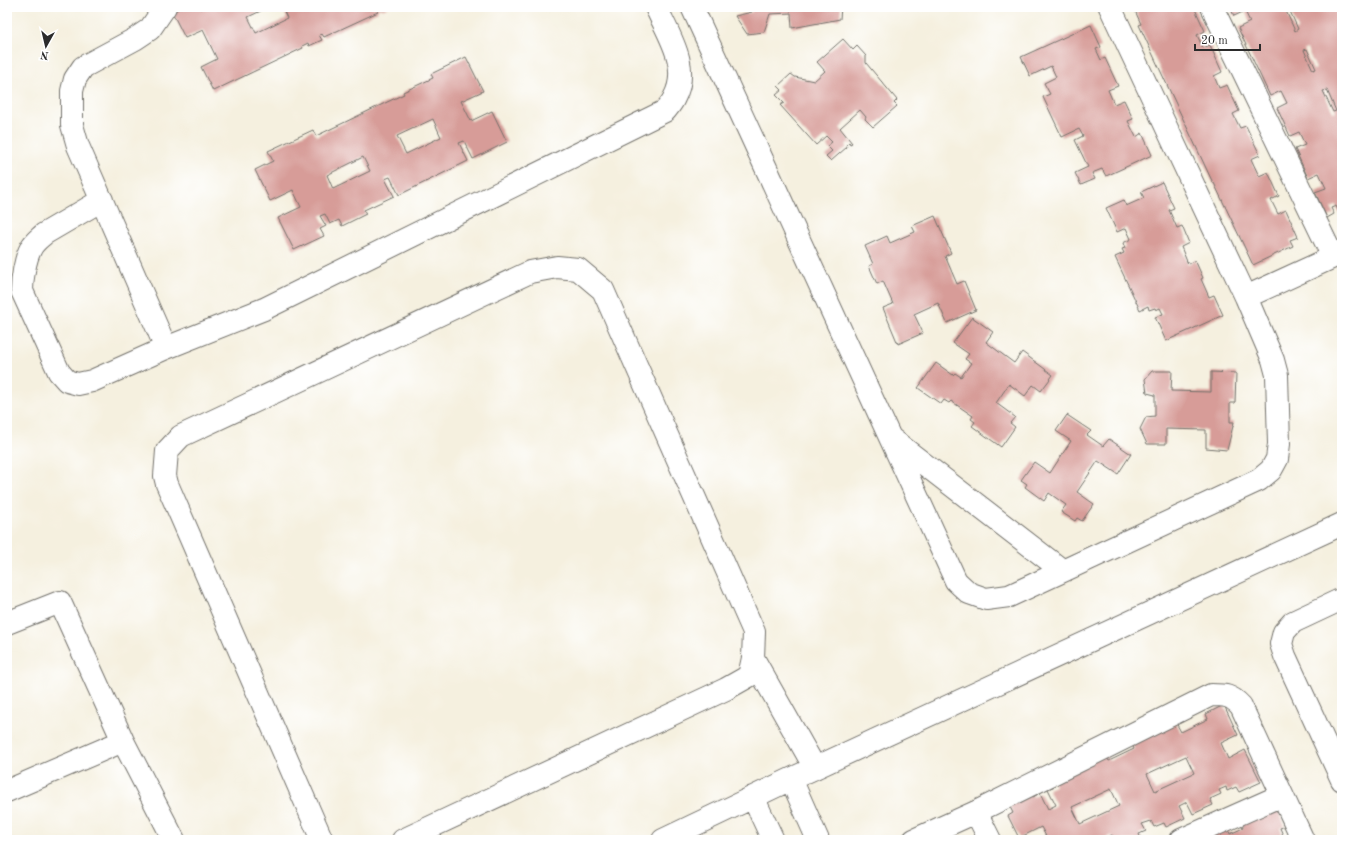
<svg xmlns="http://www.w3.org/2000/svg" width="1349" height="847" font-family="'Old Standard TT',serif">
<rect width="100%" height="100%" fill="#fff"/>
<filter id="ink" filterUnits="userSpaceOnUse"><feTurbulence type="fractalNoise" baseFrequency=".025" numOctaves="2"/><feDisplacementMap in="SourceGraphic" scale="8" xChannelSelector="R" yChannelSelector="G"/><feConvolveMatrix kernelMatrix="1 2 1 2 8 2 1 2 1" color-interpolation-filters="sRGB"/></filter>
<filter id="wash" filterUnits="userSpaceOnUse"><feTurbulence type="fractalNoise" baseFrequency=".012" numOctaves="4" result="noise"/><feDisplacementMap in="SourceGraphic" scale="16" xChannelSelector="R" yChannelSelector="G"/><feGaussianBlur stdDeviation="0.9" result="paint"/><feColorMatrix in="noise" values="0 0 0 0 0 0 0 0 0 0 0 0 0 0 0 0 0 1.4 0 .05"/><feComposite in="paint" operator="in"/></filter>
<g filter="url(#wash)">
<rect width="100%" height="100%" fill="#f5f0df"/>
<g id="blocks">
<path fill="#d79c98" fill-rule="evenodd" d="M182 7H199L200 9 205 7H269L248 17 256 33 287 18 282 7H389L382 10 381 8 377 10 378 12 324 37 322 34 319 35 322 40 309 46 308 43 302 46 303 48 213 91 201 67 217 59 203 30 185 38 172 12Z
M751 7H841L840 19 792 28 791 13 770 14 764 32 747 34 735 16 752 12Z
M1136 7H1194L1205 31 1197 35 1203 48 1210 45 1222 72 1214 76 1219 88 1227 85 1239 111 1233 114 1240 128 1246 126 1260 155 1251 159 1259 176 1268 172 1279 196 1271 200 1278 214 1286 210 1298 237 1290 240 1293 246 1253 265 1214 183H1213L1139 25 1141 24 1136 13 1138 11Z
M1230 7H1342V127L1340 128 1342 134V218L1336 206 1331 208 1334 214 1327 218 1315 192 1326 188 1319 173 1308 178 1295 149 1305 145 1299 132 1290 136 1277 108 1287 103 1281 91 1270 96 1238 28 1250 22 1245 11 1234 16ZM1289 9 1298 29 1295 31 1286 11ZM1307 49 1316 69 1313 70 1304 50ZM1327 90 1336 111 1333 112 1323 91Z
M1091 25 1101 47 1096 49 1101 60 1105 58 1118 86 1108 90 1114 104 1124 100 1133 119 1128 121 1136 137 1142 133 1152 155 1106 176 1102 169 1092 173 1095 179 1081 185 1075 173 1088 167 1075 140 1083 136 1079 129 1062 137 1043 97 1050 94 1044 83 1056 77 1051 66 1030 76 1021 57Z
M843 39 853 50 857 46 866 56V63L897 100 894 103 897 106 873 127 865 119 866 117 860 110 840 128 852 143 850 144 849 142 846 145 847 147 831 161 826 156 832 151 827 146 832 142 826 136 816 145 780 105 784 103 776 95 782 90 778 86 791 74 795 77 814 81 825 71 817 62Z
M466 57 483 91 461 101 471 121 492 111 507 142 473 159 464 141 459 143 468 161 399 195 390 177 385 179 394 196 364 210 366 214 342 226 339 220 330 224 325 214 320 216 326 226 320 229 324 236 294 250 278 218 301 207 293 190 270 201 255 170 273 161 268 151 313 130 316 136 404 94 403 92 433 78 431 74ZM433 119 441 137 406 154 397 136ZM363 157 370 171 333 189 327 175Z
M1162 182 1174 208 1169 210 1177 228 1182 226 1189 243 1181 247 1188 264 1195 260 1203 278 1201 279 1209 297 1214 295 1223 315 1166 341 1155 317 1163 314 1160 308 1156 310 1155 308 1149 310 1148 306 1140 310 1115 257 1124 253 1122 249 1125 248 1123 243 1131 239 1126 228 1117 232 1106 208 1124 200 1126 206 1144 198 1141 192Z
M935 216 951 253 945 256 957 284 964 281 976 310 947 323 938 303 914 314 923 333 898 344 883 308 893 304 883 281 877 284 869 266 873 264 865 246 887 236 890 243 915 232 912 226Z
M972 317 993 332 986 342 1014 363 1022 352 1053 375 1041 391 1033 385 1025 396 1009 384 996 403 1015 417 1010 423 1015 427 1001 447 972 426 975 422 971 419 973 416 951 401 949 403 944 400 941 404 918 388 936 363 953 375 955 373 961 377 971 363 965 359 969 354 953 343Z
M1152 371H1172L1171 391 1211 392V372L1236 373 1235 403H1230V422H1234L1227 450 1206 448V430L1166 429V444H1147L1140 429 1146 417 1155 416V395L1147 393 1145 379Z
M1067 415 1091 431 1087 435 1103 446 1109 439 1131 454 1118 474 1098 461 1077 492 1094 504 1082 521 1077 518 1075 521 1061 512 1066 505 1049 493 1044 501 1025 487 1027 484 1021 480 1034 462 1050 473 1071 441 1056 431Z
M1224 705 1238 735 1221 743 1228 759 1245 750 1261 782 1239 792 1236 787 1227 791 1226 787 1219 790 1221 794 1210 799 1213 805 1193 814 1187 802 1179 806 1185 818 1166 827 1164 823 1154 827 1151 821 1142 824 1146 831 1139 834 1141 839 1139 840H1114L1112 835 1106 838 1107 840H1048L1041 827 1019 838 1008 816 1013 813 1006 799 1029 788 1033 797 1040 793 1048 809 1056 805 1048 789 1055 786 1052 780 1105 754 1109 761 1134 749 1131 742 1175 721 1181 732 1208 719 1206 714ZM1186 756 1194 773 1155 791 1147 774ZM1111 789 1119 806 1080 824 1072 807Z
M1274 802 1285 826 1280 828 1285 840H1197L1226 823 1230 834 1243 828 1238 818Z"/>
</g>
</g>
<g filter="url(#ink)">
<use href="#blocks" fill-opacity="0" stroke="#72706a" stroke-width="1"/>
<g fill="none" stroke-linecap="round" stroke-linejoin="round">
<defs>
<path id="minor" d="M165 7 150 29 135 39 83 67 75 79 72 91V125L78 146 166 348 264 309 665 111C668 107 672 103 674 98 691 67 669 36 656 7
M692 7 956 581 969 593 986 599 1009 596 1259 480 1271 470 1277 459 1279 444 1277 375 1273 360 1246 297 1110 7
M1212 7 1333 257
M102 200 44 234C40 238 34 242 31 248 25 259 22 279 22 291L59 372 67 381 78 384 92 381 166 348
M1246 297 1342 253
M893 440 1063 571
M1342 599 1293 622 1284 632 1281 644 1285 656 1342 780
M7 623 60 602 123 741 174 840
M753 658 815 768
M791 779 818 840
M7 791 123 741
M753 797 773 840
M976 812 990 840
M322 840 167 484 165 476 167 451 181 436 530 272 557 267 578 269 603 290 754 632 753 658 749 676 726 689 403 840
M663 840 791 779 1342 524
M914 840 976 812 1211 695C1225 695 1231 695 1241 706L1303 840
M1181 840 1282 795"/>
</defs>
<use href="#minor" stroke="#72706a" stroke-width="24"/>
<use href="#minor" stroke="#fff" stroke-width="22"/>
</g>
</g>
<rect width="1349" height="847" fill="none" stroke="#fff" stroke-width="24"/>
<g transform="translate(46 46) rotate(188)" stroke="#ffffff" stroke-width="3" paint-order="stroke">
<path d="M0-3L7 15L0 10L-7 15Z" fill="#2b2b2b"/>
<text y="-6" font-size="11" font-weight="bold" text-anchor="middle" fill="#2b2b2b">N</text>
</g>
<path d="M1195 44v6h65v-6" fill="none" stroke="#2b2b2b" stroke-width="2"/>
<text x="1201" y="44" font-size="12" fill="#2b2b2b" stroke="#ffffff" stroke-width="3" paint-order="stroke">20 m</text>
</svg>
